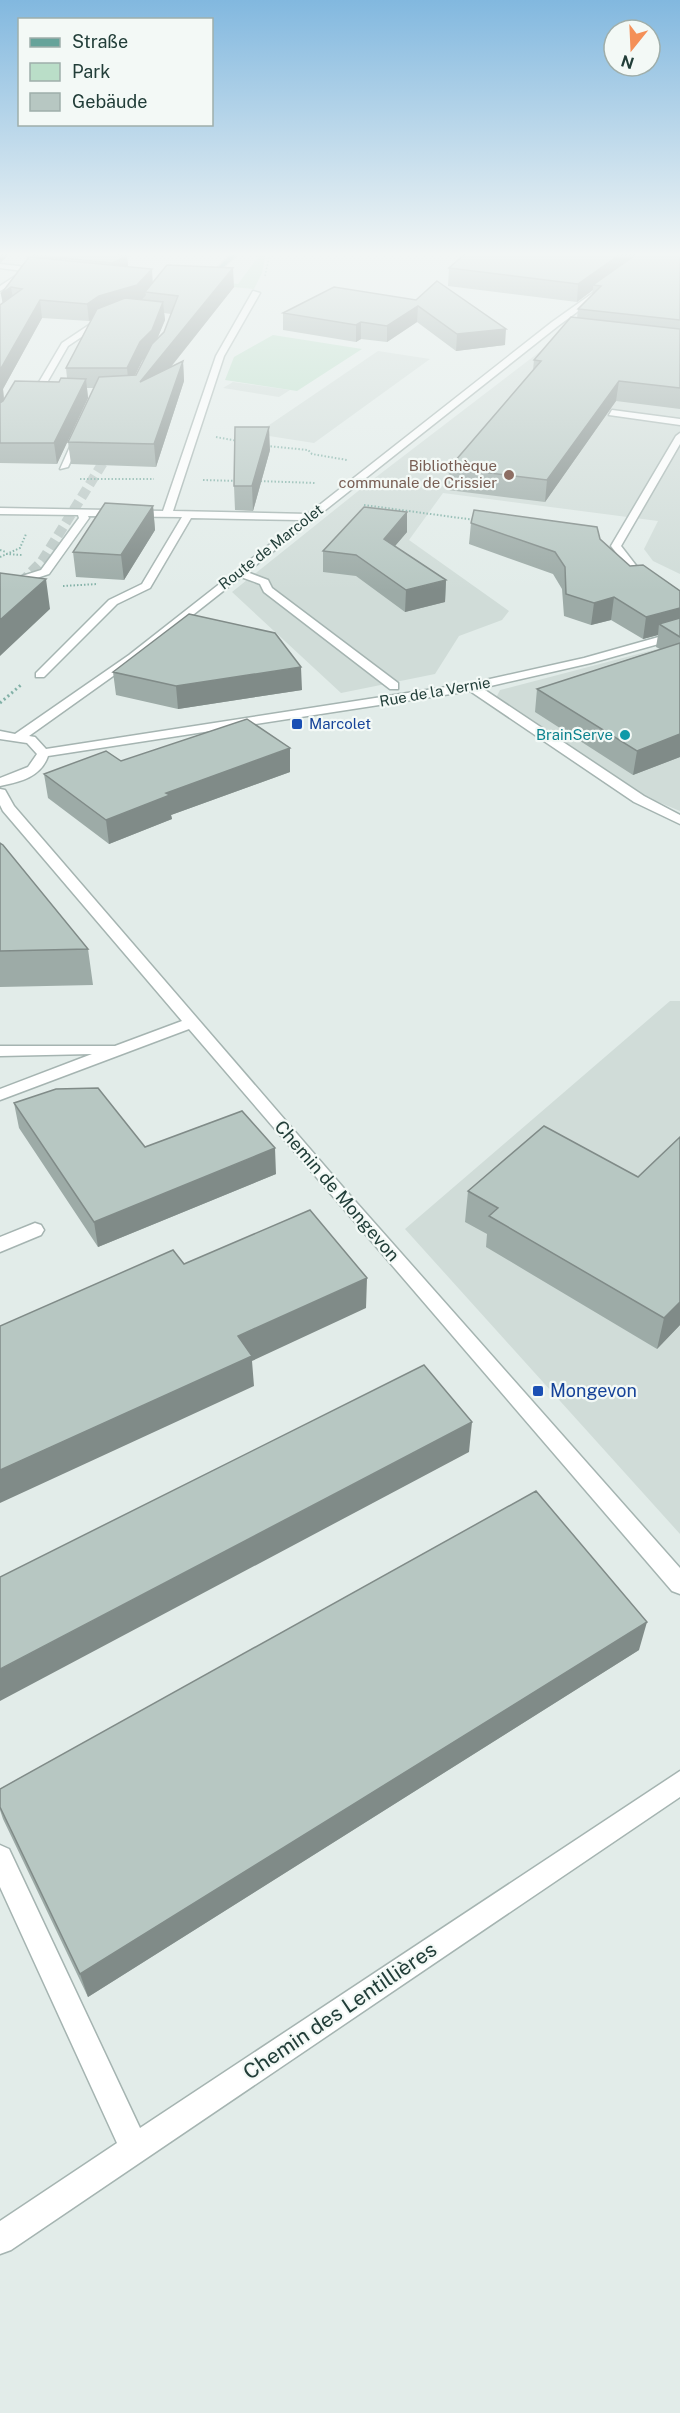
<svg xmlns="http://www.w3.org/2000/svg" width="680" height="2413" font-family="'Public Sans',sans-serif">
<rect width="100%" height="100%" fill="#e2ece9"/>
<path fill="#d0dcd8" d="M559 337 680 340V574L653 561 644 549 658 521 443 493 409 540 509 611 502 620 459 636 435 674 341 693 232 592 367 484Z
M378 351 430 359 314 443 256 434Z
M233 382 290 390 279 397 223 388Z
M680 643V811L646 797 496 698 500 690Z
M670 1001H680V1534L405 1229Z"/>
<path fill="#badec8" d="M261 253H266L262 273 254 289 232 287 231 283 238 284Z
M273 335 362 349 297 391 225 380 234 357Z"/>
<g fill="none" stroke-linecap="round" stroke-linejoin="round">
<path stroke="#bcc9c6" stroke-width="10" stroke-dasharray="10 5" stroke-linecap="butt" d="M0 604 42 561 114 445"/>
<defs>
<path id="minor" d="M0 264 45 269 48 271 31 272 0 291V286L23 271 0 268Z
M600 288 607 290 558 326 247 572 268 580 272 588 398 683V689H390L264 592 260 584 241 577 137 659 29 736 35 737 46 749 472 683 584 658 680 631V638L591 663 482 688 644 796 680 815V824L634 802 470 691 48 756C41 777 20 782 0 786V778L28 767 37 754 27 743 0 739V731L15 734 129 655 301 520 191 518 150 588 117 604 44 677H36V673L109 600 142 584 182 517 88 516 89 518 49 574 0 590V583L41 570 79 518 78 515 0 514V508L163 511 216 356 253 291 260 293 224 356 173 511 308 514 552 322Z
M104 315 111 317 68 346 45 386 18 396 4 420 0 423V413L12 392 39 382 62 343Z
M612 410 680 419V425L609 415Z
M77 431 84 433 68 467 60 469Z
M680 433V444L621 546 638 568 680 592V599L631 572 611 546 676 436Z
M0 789 5 790 14 806 348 1193 680 1568V1594L672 1591 189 1029 0 1100V1089L92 1054 0 1056V1046H115L182 1021 3 811 0 805Z
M35 1223 41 1225 44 1230 41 1235 0 1252V1237Z
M680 1771V1797L11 2250 0 2254V2221L117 2143 0 1887V1845L9 1849 140 2128Z"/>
<path id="major" d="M232 253H239L211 279H207Z"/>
</defs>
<use href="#minor" stroke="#a5b4b1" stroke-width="3"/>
<use href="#major" stroke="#c1c9c8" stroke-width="3"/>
<path stroke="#82b1a7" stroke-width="1.5" stroke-dasharray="1.5 2" stroke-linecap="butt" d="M265 276 270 253"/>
<path stroke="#82b1a7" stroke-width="2" stroke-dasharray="1.5 2" stroke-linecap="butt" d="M216 437 238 441
M267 446 308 450 312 454 347 460
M80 479H154
M203 480 238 481
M257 481 316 483
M364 505 475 520
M0 550 6 552
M6 554 22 555
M0 557 20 548 26 534
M63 586 98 584"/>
<path stroke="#82b1a7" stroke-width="3" stroke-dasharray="2 3" stroke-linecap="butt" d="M0 703 21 685"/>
<use href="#minor" fill="#fff" fill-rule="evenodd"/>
<use href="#major" fill="#66a39a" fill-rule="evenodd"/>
</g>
<path fill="#9daba7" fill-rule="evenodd" d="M680 253V409L616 401 545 502 448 490 449 468 533 370 534 360 577 318 578 309 592 295 593 290 577 302 448 286 449 268Z
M34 255 127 256 128 266 153 282 234 287 171 367 183 361 184 381 156 467 71 464 68 442 94 388H87L88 398 57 464 0 463V305L3 303 1 294 35 258ZM164 313 171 314 164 332 157 339 165 320ZM42 318 89 321 91 320 66 368 67 378 59 382 4 399 3 389ZM146 357 136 375H135L142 361Z
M416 300 505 345 456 351 417 322 387 342 361 339 356 342 283 330V313Z
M270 450 253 511 235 510 234 486Z
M153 506 155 530 124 580 76 577 73 552Z
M407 512V532L395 546 446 580 445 602 405 612 356 576 323 572V551Z
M471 523 600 539 630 566 680 591V757L633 775 535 712 537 689 660 649 656 647 658 635 643 639 611 620 591 625 564 616 562 589 553 574 469 544Z
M113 672 302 690 178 709 116 695Z
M121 761 290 772 171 815 172 819 109 844 48 798 44 774Z
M0 843 88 949 93 985 0 987Z
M14 1103 145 1147 276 1174 98 1247 19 1128Z
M638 1177 680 1325 657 1349 486 1247 487 1234 465 1222 468 1191Z
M639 1650 88 1997 3 1819 0 1810V1789Z"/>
<path fill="#808b88" d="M0 253H11L0 263Z
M622 253H645L593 285V290L577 302 578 284Z
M127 256 128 267 113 275 112 263Z
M233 268 234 287 142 403 140 382Z
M152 269 153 286 145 292 146 295 139 303 100 314 89 321 87 304 99 296Z
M11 287 14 304 4 311 1 294Z
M40 300 42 318 3 389 4 401 0 409V370Z
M163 302 165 320 153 349 142 361 129 388 127 368 140 342Z
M418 306 417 322 387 342V326Z
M361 322V339L356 342V325Z
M506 329 505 345 456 351 457 334Z
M183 361 184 381 156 467 154 444Z
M86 379 88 398 57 464 54 443Z
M619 381 616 401 545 502 547 480Z
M269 427 270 450 253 511 252 486Z
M153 506 155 530 124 580 121 555Z
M407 512V532L383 560 384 539Z
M46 579 50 609 0 656V620Z
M446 580 445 602 405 612 406 590Z
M614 597 611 620 591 625 594 603Z
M680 608V630L659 624 658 635 643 639 646 617Z
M301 667 302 690 178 709 176 686Z
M680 734V757L633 775 637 751Z
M290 748V772L171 815 172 819 109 844 106 820 166 793Z
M275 1148 276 1174 98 1247 94 1222Z
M367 1278 366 1308 252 1361 254 1386 0 1503V1470L238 1336Z
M680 1302V1325L657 1349 664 1318Z
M472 1422 469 1452 0 1701V1669Z
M647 1622 639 1650 88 1997 80 1974Z"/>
<path fill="#b7c7c2" stroke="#808b88" stroke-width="1.5" d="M35 253H112L127 256 112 263 34 255Z
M466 253H622L578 284 449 268Z
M638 253H680V320L578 309 601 286 593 285Z
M29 257 152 269 137 285 99 296 87 304 40 300 0 370V305L22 289 11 287 1 294Z
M167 265 233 268 140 382 183 361 154 444 68 442 99 377 136 375 152 344 164 332 178 296 145 292Z
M437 281 506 329 457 334 418 306 387 326 361 322 356 325 283 313 334 287 416 300Z
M125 298 163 302 152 330 140 342 127 368H66L97 309Z
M571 317 680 329V388L619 381 547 480 449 468 541 361 534 360Z
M61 378 86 379 54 443H0V403L3 401 15 381 59 382Z
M235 427H269L252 486H234Z
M105 503 153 506 121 555 73 552Z
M364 507 407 512 384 539 446 580 406 590 356 555 323 551Z
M474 510 597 527 600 539 630 566 643 565 680 591V608L646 617 614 597 594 603 566 594 565 567 555 552 471 523Z
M0 573 46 579 0 620Z
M189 614 275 633 301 667 176 686 113 672Z
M680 618V637L659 624Z
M680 643V734L637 751 537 689Z
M247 719 290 748 166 793 170 795 106 820 44 774 106 751 121 761Z
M0 843 3 845 88 949 0 951Z
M98 1088 145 1147 242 1111 275 1148 94 1222 14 1103 56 1089Z
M544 1126 638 1177 680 1137V1302L664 1318 489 1216 498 1208 468 1191Z
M310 1210 367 1278 238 1336 252 1356 0 1470V1326L173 1250 184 1264Z
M424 1365 472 1422 0 1669V1577Z
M536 1491 647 1622 80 1974 0 1807V1789Z"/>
<linearGradient id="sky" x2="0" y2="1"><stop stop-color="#82b8df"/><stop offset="0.43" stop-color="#f2f6f5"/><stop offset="1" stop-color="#f2f6f5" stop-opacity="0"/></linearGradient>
<rect width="680" height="591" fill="url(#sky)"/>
<circle fill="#8d6e63" stroke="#f3f9f6" stroke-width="2" cx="509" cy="475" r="6"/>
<g fill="#1a4fb4" stroke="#f3f9f6" stroke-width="2">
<rect x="291" y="718" width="12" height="12" rx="3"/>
<rect x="532" y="1385" width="12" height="12" rx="3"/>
</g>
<circle fill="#0f9aa8" stroke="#f3f9f6" stroke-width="2" cx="625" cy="735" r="6"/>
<g text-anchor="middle" stroke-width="4.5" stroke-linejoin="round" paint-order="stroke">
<g font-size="15" fill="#785e54" stroke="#f3f9f6" text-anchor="end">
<text x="497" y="471">Bibliothèque<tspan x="497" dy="17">communale de Crissier</tspan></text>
</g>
<g font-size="15" fill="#223e39" stroke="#f3f9f6">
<text transform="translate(271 547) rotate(-38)" y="5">Route de Marcolet</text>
<text transform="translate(435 692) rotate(-10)" y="5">Rue de la Vernie</text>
</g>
<g font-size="15" fill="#164399" stroke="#f3f9f6" text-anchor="start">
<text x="309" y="729">Marcolet</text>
</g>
<g font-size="15" fill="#0d838f" stroke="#f3f9f6" text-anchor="end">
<text x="613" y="740">BrainServe</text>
</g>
<g font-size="18" fill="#223e39" stroke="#f3f9f6">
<text transform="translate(337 1191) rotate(49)" y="6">Chemin de Mongevon</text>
</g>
<g font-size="18" fill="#164399" stroke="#f3f9f6" text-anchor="start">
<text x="550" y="1397">Mongevon</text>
</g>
<g font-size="21" fill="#223e39" stroke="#f3f9f6">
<text transform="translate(340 2011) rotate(-34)" y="7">Chemin des Lentillières</text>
</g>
</g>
<rect x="18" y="18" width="195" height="108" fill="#f3f9f6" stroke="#9faeaa" stroke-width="1.5"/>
<rect x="30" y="38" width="30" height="9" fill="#66a39a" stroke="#9faeaa" stroke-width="1.5"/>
<text x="72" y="48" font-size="18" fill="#223e39">Straße</text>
<rect x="30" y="63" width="30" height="18" fill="#badec8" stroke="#9faeaa" stroke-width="1.5"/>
<text x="72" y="78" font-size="18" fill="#223e39">Park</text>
<rect x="30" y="93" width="30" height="18" fill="#b7c7c2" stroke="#9faeaa" stroke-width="1.5"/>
<text x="72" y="108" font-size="18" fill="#223e39">Gebäude</text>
<g transform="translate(632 48) rotate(198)"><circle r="28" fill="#f3f9f6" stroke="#9faeaa" stroke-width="1.5"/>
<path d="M0-4.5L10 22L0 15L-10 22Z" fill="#f49058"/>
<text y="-9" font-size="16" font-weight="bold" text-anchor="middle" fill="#223e39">N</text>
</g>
</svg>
